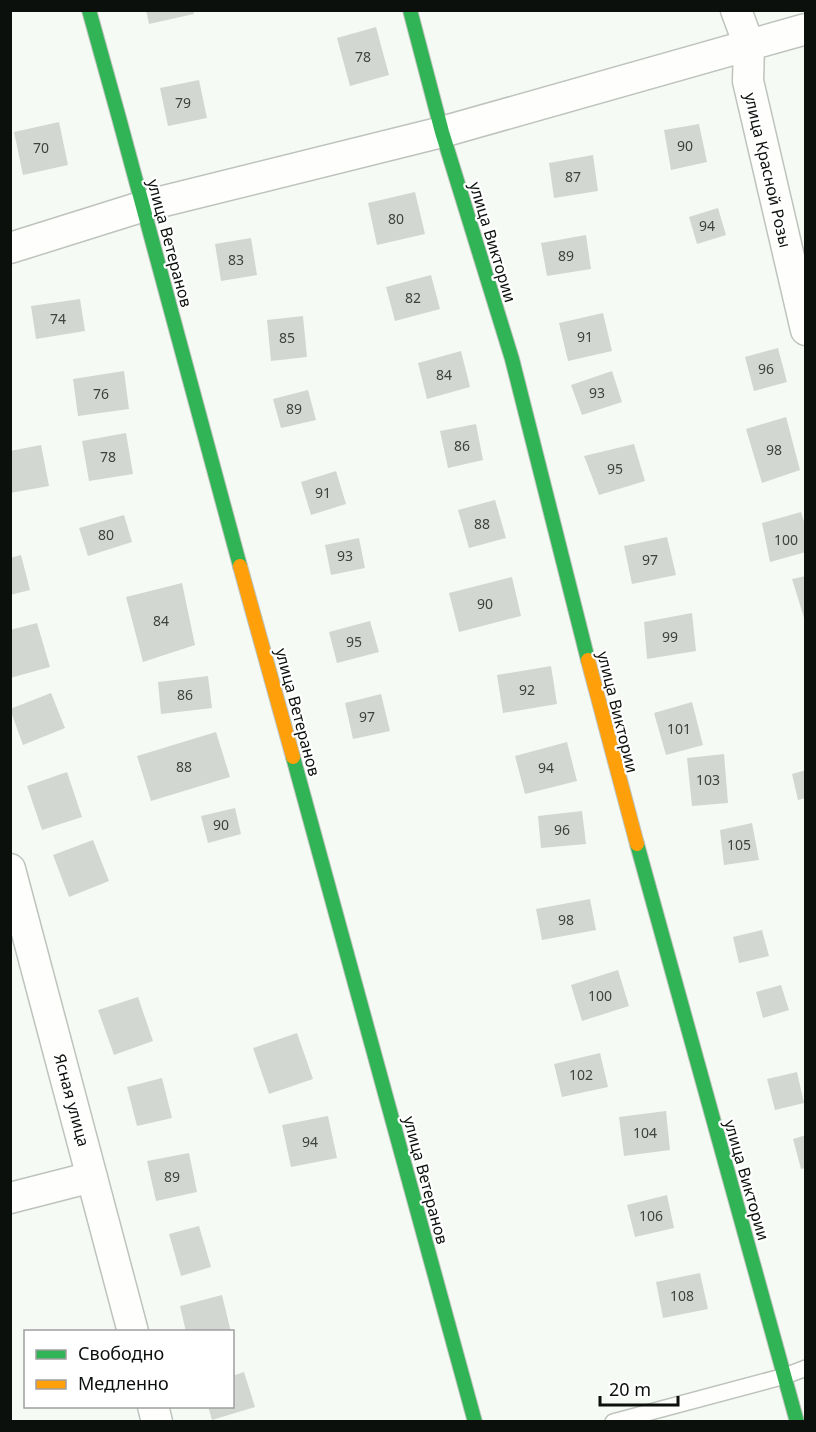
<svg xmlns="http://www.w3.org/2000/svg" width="816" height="1432" font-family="'Noto Sans',sans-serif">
<rect width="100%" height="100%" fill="#f5fbf4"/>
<path fill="#d2d7d1" d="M146 10H193L194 14 149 24Z
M376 27 389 75 350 86 337 38Z
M199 80 207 118 168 126 160 88Z
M59 122 68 165 23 175 14 132Z
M699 124 707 162 671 170 664 130Z
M593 155 598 191 554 198 549 163Z
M415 192 425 234 377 245 368 203Z
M718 208 726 235 697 244 689 217Z
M586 235 591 269 547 276 541 243Z
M251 238 257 275 221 281 215 244Z
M431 275 440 309 395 321 386 287Z
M80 299 85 331 36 339 31 306Z
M603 313 612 351 568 361 559 323Z
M303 316 307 357 271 361 267 320Z
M778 348 787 382 754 391 745 357Z
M461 351 470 387 427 399 418 363Z
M124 371 129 409 78 416 73 379Z
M612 371 622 402 582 415 571 385Z
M308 390 316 420 281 428 273 399Z
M786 417 800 470 762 483 746 429Z
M476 424 483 460 448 468 440 431Z
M126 433 133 474 89 481 82 441Z
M634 444 645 481 599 495 584 456Z
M41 445 49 486 10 493V451Z
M336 471 346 504 311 515 301 482Z
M495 500 506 538 469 548 458 510Z
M801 512 806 528V552L770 562 762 523Z
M124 515 132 542 88 556 79 528Z
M667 537 676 575 632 584 624 546Z
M359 538 365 568 331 575 325 545Z
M21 555 30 590 10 595V558Z
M806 576V621H805L792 579Z
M512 577 521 616 459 632 449 593Z
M182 583 195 645 143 662 126 597Z
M692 613 696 651 647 659 644 622Z
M370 621 379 652 337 663 329 632Z
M37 623 50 667 10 678V630Z
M551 666 557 704 503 713 497 675Z
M208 676 212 708 161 714 158 682Z
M51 693 65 728 23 745 10 709Z
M381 694 390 731 353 739 345 703Z
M692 702 703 745 666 755 654 713Z
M216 732 230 777 151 801 137 756Z
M567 742 577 781 525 794 515 756Z
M724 754 728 803 692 806 687 758Z
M806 770V798L798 800 792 774Z
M67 772 82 817 42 830 27 786Z
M235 808 241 834 208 843 201 816Z
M582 811 586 844 541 848 538 816Z
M752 823 759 860 724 865 720 830Z
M93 840 109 881 69 897 53 855Z
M590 899 596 930 542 940 536 909Z
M762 930 769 956 739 963 733 937Z
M618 970 629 1006 582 1021 571 985Z
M781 985 789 1010 763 1018 756 992Z
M138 997 153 1041 114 1055 98 1010Z
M297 1033 313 1079 269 1094 253 1048Z
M600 1053 608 1087 562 1097 554 1064Z
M797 1072 804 1103 775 1110 767 1079Z
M162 1078 172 1118 137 1126 127 1087Z
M666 1111 670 1150 624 1156 619 1117Z
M328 1116 337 1158 291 1167 282 1125Z
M806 1135V1168L801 1169 793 1139Z
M189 1153 197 1192 156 1201 147 1161Z
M667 1195 674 1228 635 1237 627 1205Z
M199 1226 211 1267 181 1276 169 1234Z
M700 1273 708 1309 663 1318 656 1282Z
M222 1295 231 1332H186L180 1306Z
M244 1372 255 1407 212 1420 208 1406H232V1376Z"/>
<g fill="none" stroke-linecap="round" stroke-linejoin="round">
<defs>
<path id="lane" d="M613 1422 785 1376 806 1368"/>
<path id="street" d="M736 10 749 45 748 81 806 330
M10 248 144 206 442 132 806 29
M10 869 133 1332
M10 1198 92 1177
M153 1406 157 1422"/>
<path id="fast" d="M89 10C141 195 190 381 240 566
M410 10 442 132 512 359 588 660
M293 757 475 1422
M637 844 797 1422"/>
<path id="slow" d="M240 566 293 757
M588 660 637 844"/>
</defs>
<use href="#lane" stroke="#bec3bd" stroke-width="18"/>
<use href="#street" stroke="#bec3bd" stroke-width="33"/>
<use href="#fast" stroke="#bec3bd" stroke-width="16"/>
<use href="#slow" stroke="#bec3bd" stroke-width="16"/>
<use href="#lane" stroke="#fefefd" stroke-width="15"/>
<use href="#street" stroke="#fefefd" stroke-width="30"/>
<use href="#fast" stroke="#30b455" stroke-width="14"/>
<use href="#slow" stroke="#ff9f0a" stroke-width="14"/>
</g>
<g text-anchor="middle" stroke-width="4.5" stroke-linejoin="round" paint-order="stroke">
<g font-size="14" fill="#3e423d">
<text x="363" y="62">78</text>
<text x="183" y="108">79</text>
<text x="685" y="151">90</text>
<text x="41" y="153">70</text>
<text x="573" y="182">87</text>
<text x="396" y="224">80</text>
<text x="707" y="231">94</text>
<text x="566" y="261">89</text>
<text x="236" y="265">83</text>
<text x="413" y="303">82</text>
<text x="58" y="324">74</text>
<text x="585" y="342">91</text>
<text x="287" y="343">85</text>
<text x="766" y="374">96</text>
<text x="444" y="380">84</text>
<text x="597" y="398">93</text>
<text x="101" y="399">76</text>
<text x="294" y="414">89</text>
<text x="462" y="451">86</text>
<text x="774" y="455">98</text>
<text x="108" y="462">78</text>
<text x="615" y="474">95</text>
<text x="323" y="498">91</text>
<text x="482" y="529">88</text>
<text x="106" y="540">80</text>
<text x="786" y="545">100</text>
<text x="345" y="561">93</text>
<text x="650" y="565">97</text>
<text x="485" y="609">90</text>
<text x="161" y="626">84</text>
<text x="670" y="642">99</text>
<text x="354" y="647">95</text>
<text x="527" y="695">92</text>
<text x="185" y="700">86</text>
<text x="367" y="722">97</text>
<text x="679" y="734">101</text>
<text x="184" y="772">88</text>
<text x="546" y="773">94</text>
<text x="708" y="785">103</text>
<text x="221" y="830">90</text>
<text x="562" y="835">96</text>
<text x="739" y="850">105</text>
<text x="566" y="925">98</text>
<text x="600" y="1001">100</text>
<text x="581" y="1080">102</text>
<text x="645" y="1138">104</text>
<text x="310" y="1147">94</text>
<text x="172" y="1182">89</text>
<text x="651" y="1221">106</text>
<text x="682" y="1301">108</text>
</g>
<g font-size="16" fill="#0c100c" stroke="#fff">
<text transform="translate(768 170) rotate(77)" y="6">улица Красной Розы</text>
<text transform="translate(493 242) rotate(73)" y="6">улица Виктории</text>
<text transform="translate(170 243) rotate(75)" y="6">улица Ветеранов</text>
<text transform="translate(298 712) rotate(75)" y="6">улица Ветеранов</text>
<text transform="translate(618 712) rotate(76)" y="6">улица Виктории</text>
<text transform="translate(72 1100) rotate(75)" y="6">Ясная улица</text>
<text transform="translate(426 1180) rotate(75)" y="6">улица Ветеранов</text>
<text transform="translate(747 1180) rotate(74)" y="6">улица Виктории</text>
</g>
</g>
<rect width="816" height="1432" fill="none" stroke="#0c100c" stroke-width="24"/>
<rect x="24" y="1330" width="210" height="78" fill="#ffffff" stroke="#9e9f9e" stroke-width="1.5"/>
<rect x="36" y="1350" width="30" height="9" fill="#30b455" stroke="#9e9f9e" stroke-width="1.5"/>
<text x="78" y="1360" font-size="18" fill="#0c100c">Свободно</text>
<rect x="36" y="1380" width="30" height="9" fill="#ff9f0a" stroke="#9e9f9e" stroke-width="1.5"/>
<text x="78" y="1390" font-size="18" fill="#0c100c">Медленно</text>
<path d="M600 1396v9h78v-9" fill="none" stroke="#0c100c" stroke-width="3"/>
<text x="609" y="1396" font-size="18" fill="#0c100c" stroke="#ffffff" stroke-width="4.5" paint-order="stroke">20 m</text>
</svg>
